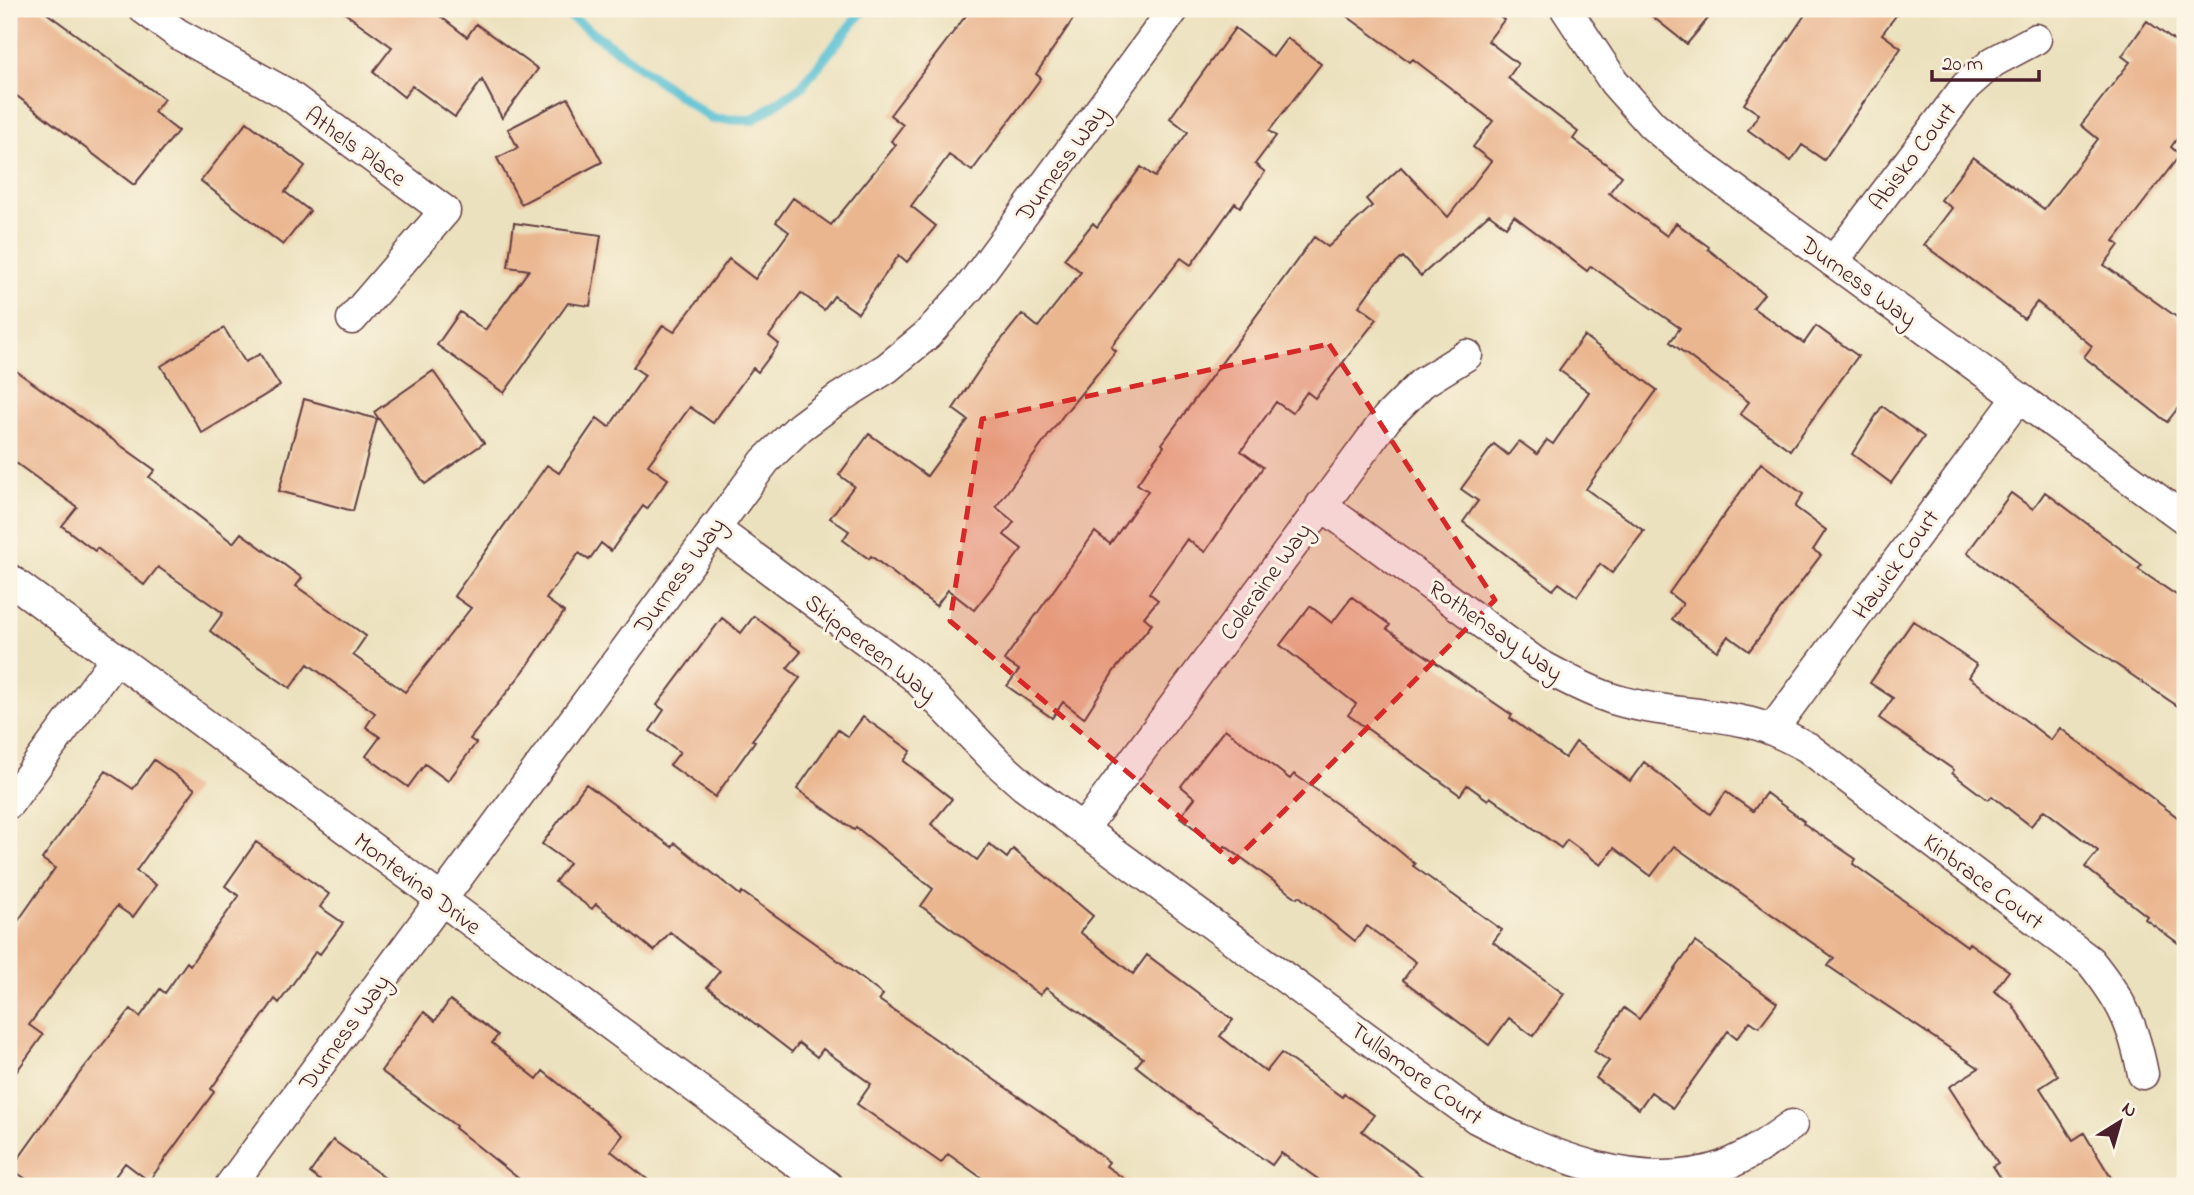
<svg xmlns="http://www.w3.org/2000/svg" width="2194" height="1195" font-family="'Indie Flower',sans-serif">
<rect width="100%" height="100%" fill="#fcf5e5"/>
<filter id="ink" filterUnits="userSpaceOnUse"><feTurbulence type="fractalNoise" baseFrequency=".0143" numOctaves="2"/><feDisplacementMap in="SourceGraphic" scale="14" xChannelSelector="R" yChannelSelector="G"/><feConvolveMatrix kernelMatrix="1 2 1 2 8 2 1 2 1" color-interpolation-filters="sRGB"/></filter>
<filter id="wash" filterUnits="userSpaceOnUse"><feTurbulence type="fractalNoise" baseFrequency=".00686" numOctaves="4" result="noise"/><feDisplacementMap in="SourceGraphic" scale="28" xChannelSelector="R" yChannelSelector="G"/><feGaussianBlur stdDeviation="1.57" result="paint"/><feColorMatrix in="noise" values="0 0 0 0 0 0 0 0 0 0 0 0 0 0 0 0 0 1.4 0 .05"/><feComposite in="paint" operator="in"/></filter>
<g filter="url(#wash)">
<rect width="100%" height="100%" fill="#ece1be"/>
<g fill="none" stroke-linecap="round" stroke-linejoin="round">
<path stroke="#57c0d3" stroke-width="10" d="M560 9 712 119 752 120 801 87 864 9"/>
</g>
<g id="blocks">
<path fill="#eab690" d="M9 9H41L164 99 154 112 178 131 134 185 9 90Z
M339 9H431L467 37 476 24 538 69 502 118 482 80 455 117 412 86 404 97 373 72 392 47Z
M971 9H1080L1036 74 1041 78 972 171 949 155 911 206 936 226 907 262 899 255 858 313 834 296 824 310 801 293 769 336 779 344 758 372 753 368 713 423 690 407 648 465 668 479 647 509 643 506 611 551 601 543 589 560 579 553 546 599 564 612 526 668 470 739 476 743 448 781 425 764 408 787 366 756 380 737 366 727 375 713 308 664 290 688 245 657 210 631 223 613 158 567 144 585 97 548 95 551 62 526 77 507 9 458V366L155 470 149 477 233 543 241 533 302 578 296 586 366 636 353 655 405 692 471 608 454 596 547 465 559 473 597 418 609 427 645 375 633 367 663 325 674 332 729 259 755 279 789 232 776 222 793 198 831 225 896 145 891 141 903 125 890 115Z
M1337 9H1489L1504 20 1488 41 1518 64 1508 78 1578 132 1573 139 1622 176 1609 193 1667 236 1676 223 1709 247 1708 249 1764 294 1753 308 1804 343 1816 326 1858 356 1790 450 1740 414 1749 402 1670 342 1680 328 1591 266 1587 271 1514 216 1506 227 1489 214 1421 276 1403 257 1377 281 1359 306 1377 319 1315 398 1307 392 1292 413 1276 402 1241 451 1263 467 1205 552 1187 539 1149 593 1158 600 1144 617 1152 624 1114 671 1084 718 1063 702 1052 718 1007 686 1019 670 1004 660 1095 532 1110 544 1148 491 1137 484 1164 446 1162 444 1314 237 1328 247 1372 206 1366 199 1401 167 1448 217 1491 161 1473 147 1493 121 1413 59 1410 62Z
M1643 9H1716L1687 44Z
M1809 9H1901L1882 34 1901 48 1824 160 1802 145 1791 161 1748 130 1759 114 1744 104Z
M2147 21 2185 49V127L2171 147 2180 155 2114 241 2119 245 2104 265 2185 323V399L2167 422 2084 357 2092 346 2037 302 2024 319 1924 245 1952 208 1941 200 1973 157 2044 209 2098 139 2081 125 2130 62 2122 56Z
M1235 28 1273 57 1287 38 1321 64 1269 131 1276 136 1255 164 1265 172 1240 207 1235 203 1191 265 1181 258 1111 347 1116 351 1065 413 996 507 1014 522 1004 535 1022 549 974 610 948 590 936 606 871 556 869 559 843 540 849 531 830 518 854 486 839 475 869 434 927 476 968 420 953 409 990 354 1022 314 1038 327 1081 272 1064 259 1093 223 1097 227 1141 167 1155 177 1188 132 1170 118Z
M568 98 602 162 521 204 497 158 518 148 508 129Z
M247 122 305 166 285 192 310 211 283 245 201 181Z
M514 223 601 235 590 306 568 303 504 393 437 345 460 312 485 330 529 270 508 267Z
M224 328 245 362 260 354 280 386 202 433 161 366Z
M1584 336 1657 390 1586 489 1644 531 1612 573 1600 564 1577 596 1559 583 1553 590 1463 522 1478 501 1461 489 1494 444 1508 455 1519 441 1537 454 1547 440 1553 444 1589 392 1559 370Z
M433 371 484 443 425 484 374 412Z
M304 399 377 419 353 511 279 491Z
M1882 406 1924 437 1891 483 1852 454Z
M1761 463 1803 494 1795 507 1826 530 1813 550 1821 555 1749 651 1728 636 1717 651 1672 619 1683 604 1669 593Z
M2045 492 2142 565 2138 569 2185 601V711L2086 644 1967 553 2011 493 2033 509Z
M1352 597 1390 625 1387 629 1512 715 1510 718 1565 758 1576 742 1630 781 1644 762 1710 814 1726 792 1753 811 1766 793 1804 821 1803 823 1856 859 1853 864 1967 946 1969 943 2009 971 1994 991 2012 1004 2058 1076 2040 1088 2073 1140 2084 1133 2116 1186H2006L1993 1166 1998 1163 1949 1087 1979 1068 1828 966 1834 958 1674 846 1651 876 1614 848 1601 865 1567 840 1561 848 1490 797 1488 800 1467 785 1460 795 1348 715 1356 704 1280 645 1310 606 1332 623Z
M754 616 801 652 787 668 800 678 752 740 755 741 715 797 670 765 680 752 650 731 664 710 657 705 722 618 741 633Z
M1913 621 1977 665 1969 677 2051 740 2060 728 2185 823V948L2145 919 2147 916 2085 867 2098 851 2044 810 2031 826 1992 796 1988 800 1952 773 1954 770 1879 718 1893 698 1870 683Z
M863 717 911 751 904 761 952 799 931 824 977 860 989 844 1007 858 1013 849 1093 916 1080 932 1133 974 1147 955 1206 999 1233 1020 1220 1036 1266 1072 1281 1053 1342 1097 1344 1094 1374 1115 1362 1131 1435 1186H1328L1281 1153 1272 1165 1198 1113 1197 1114 1136 1066 1143 1058 1046 988 1040 995 921 906 933 889 856 827 854 830 797 789 838 730 848 737Z
M1225 729 1290 779 1294 774 1374 830 1415 864 1413 866 1502 930 1493 942 1564 994 1533 1036 1509 1018 1489 1045 1403 980 1416 962 1367 926 1355 941 1299 896 1297 898 1225 846 1222 850 1180 817 1195 798 1181 786Z
M154 760 195 789 136 871 156 885 133 917 117 906 29 1025 43 1035 9 1082V934L55 868 42 859 106 771 133 789Z
M586 784 672 847 675 843 740 895 742 892 827 952 883 995 879 1000 1070 1132 1109 1162 1106 1166 1135 1186H993L948 1154 941 1163 857 1104 871 1084 823 1049 817 1057 799 1043 792 1052 707 987 720 971 670 932 654 951 596 904 592 909 555 882 569 863 542 844Z
M256 842 329 894 320 907 343 923 320 954 316 951 279 1003 275 999 211 1089 214 1092 149 1181 125 1163 108 1186H37L11 1169 79 1074 131 1009 140 1017 160 989 165 993 187 962 190 965 239 896 225 886Z
M1695 942 1777 1003 1759 1027 1750 1021 1737 1038 1728 1031 1673 1108 1651 1092 1639 1109 1596 1078 1609 1061 1594 1051 1624 1008 1639 1019Z
M450 1000 498 1035 492 1043 537 1079 543 1071 623 1135 611 1151 656 1186H528L455 1128 456 1126 381 1071 424 1012 435 1021Z
M333 1140 396 1186H328L310 1173Z"/>
</g>
</g>
<g filter="url(#ink)">
<use href="#blocks" fill-opacity="0" stroke="#623c41" stroke-width="2"/>
<g fill="none" stroke-linecap="round" stroke-linejoin="round">
<defs>
<path id="street" d="M144 9 178 34 287 94 445 211 352 319
M1566 9 1614 82 1652 125 1694 160 2185 519
M1833 262 1966 86 1993 62 2036 39
M1321 505 1535 662C1560 676 1586 690 1613 699 1655 712 1699 712 1742 721 1765 725 1786 736 1807 747L2090 961C2122 1001 2133 1023 2143 1074
M714 528 914 676 997 762 1024 786 1476 1118C1547 1155 1642 1195 1723 1166 1749 1156 1770 1141 1792 1125
M9 579 828 1186
M1772 730 2018 398
M9 803 116 658
M1083 829 1387 418 1422 383 1467 355
M230 1186 765 461 800 427 839 398 887 368 927 335 970 287 1174 9"/>
</defs>
<use href="#street" stroke="#623c41" stroke-width="33"/>
<use href="#street" stroke="#fff" stroke-width="30"/>
</g>
</g>
<path fill="#d62828" fill-opacity="0.2" stroke="#d62828" stroke-width="5" stroke-dasharray="14 9" stroke-linejoin="round" d="M1329 344 1495 600 1233 862 950 621 982 419Z"/>
<g text-anchor="middle" stroke-width="6" stroke-linejoin="round" paint-order="stroke">
<g font-size="24" fill="#4a1f2b" stroke="#fcf5e5">
<text transform="translate(356 146) rotate(36)" y="8">Athels Place</text>
<text transform="translate(1912 156) rotate(-53)" y="8">Abisko Court</text>
<text transform="translate(1061 163) rotate(-54)" y="8">Durness Way</text>
<text transform="translate(1859 281) rotate(36)" y="8">Durness Way</text>
<text transform="translate(1895 564) rotate(-54)" y="8">Hawick Court</text>
<text transform="translate(679 575) rotate(-54)" y="8">Durness Way</text>
<text transform="translate(1265 581) rotate(-54)" y="8">Coleraine Way</text>
<text transform="translate(1496 630) rotate(35)" y="8">Rothensay Way</text>
<text transform="translate(871 647) rotate(38)" y="8">Skippereen Way</text>
<text transform="translate(1984 881) rotate(37)" y="8">Kinbrace Court</text>
<text transform="translate(418 883) rotate(37)" y="8">Montevina Drive</text>
<text transform="translate(344 1032) rotate(-54)" y="8">Durness Way</text>
<text transform="translate(1417 1073) rotate(36)" y="8">Tullamore Court</text>
</g>
</g>
<rect width="2194" height="1195" fill="none" stroke="#fcf5e5" stroke-width="35"/>
<g transform="translate(2120 1122) rotate(37)" stroke="#fcf5e5" stroke-width="5" paint-order="stroke">
<path d="M0-5L12 26L0 18L-12 26Z" fill="#4a1f2b"/>
<text y="-10" font-size="19" font-weight="bold" text-anchor="middle" fill="#4a1f2b">N</text>
</g>
<path d="M1932 70v10h107v-10" fill="none" stroke="#4a1f2b" stroke-width="3.5"/>
<text x="1942" y="70" font-size="21" fill="#4a1f2b" stroke="#fcf5e5" stroke-width="5" paint-order="stroke">20 m</text>
</svg>
